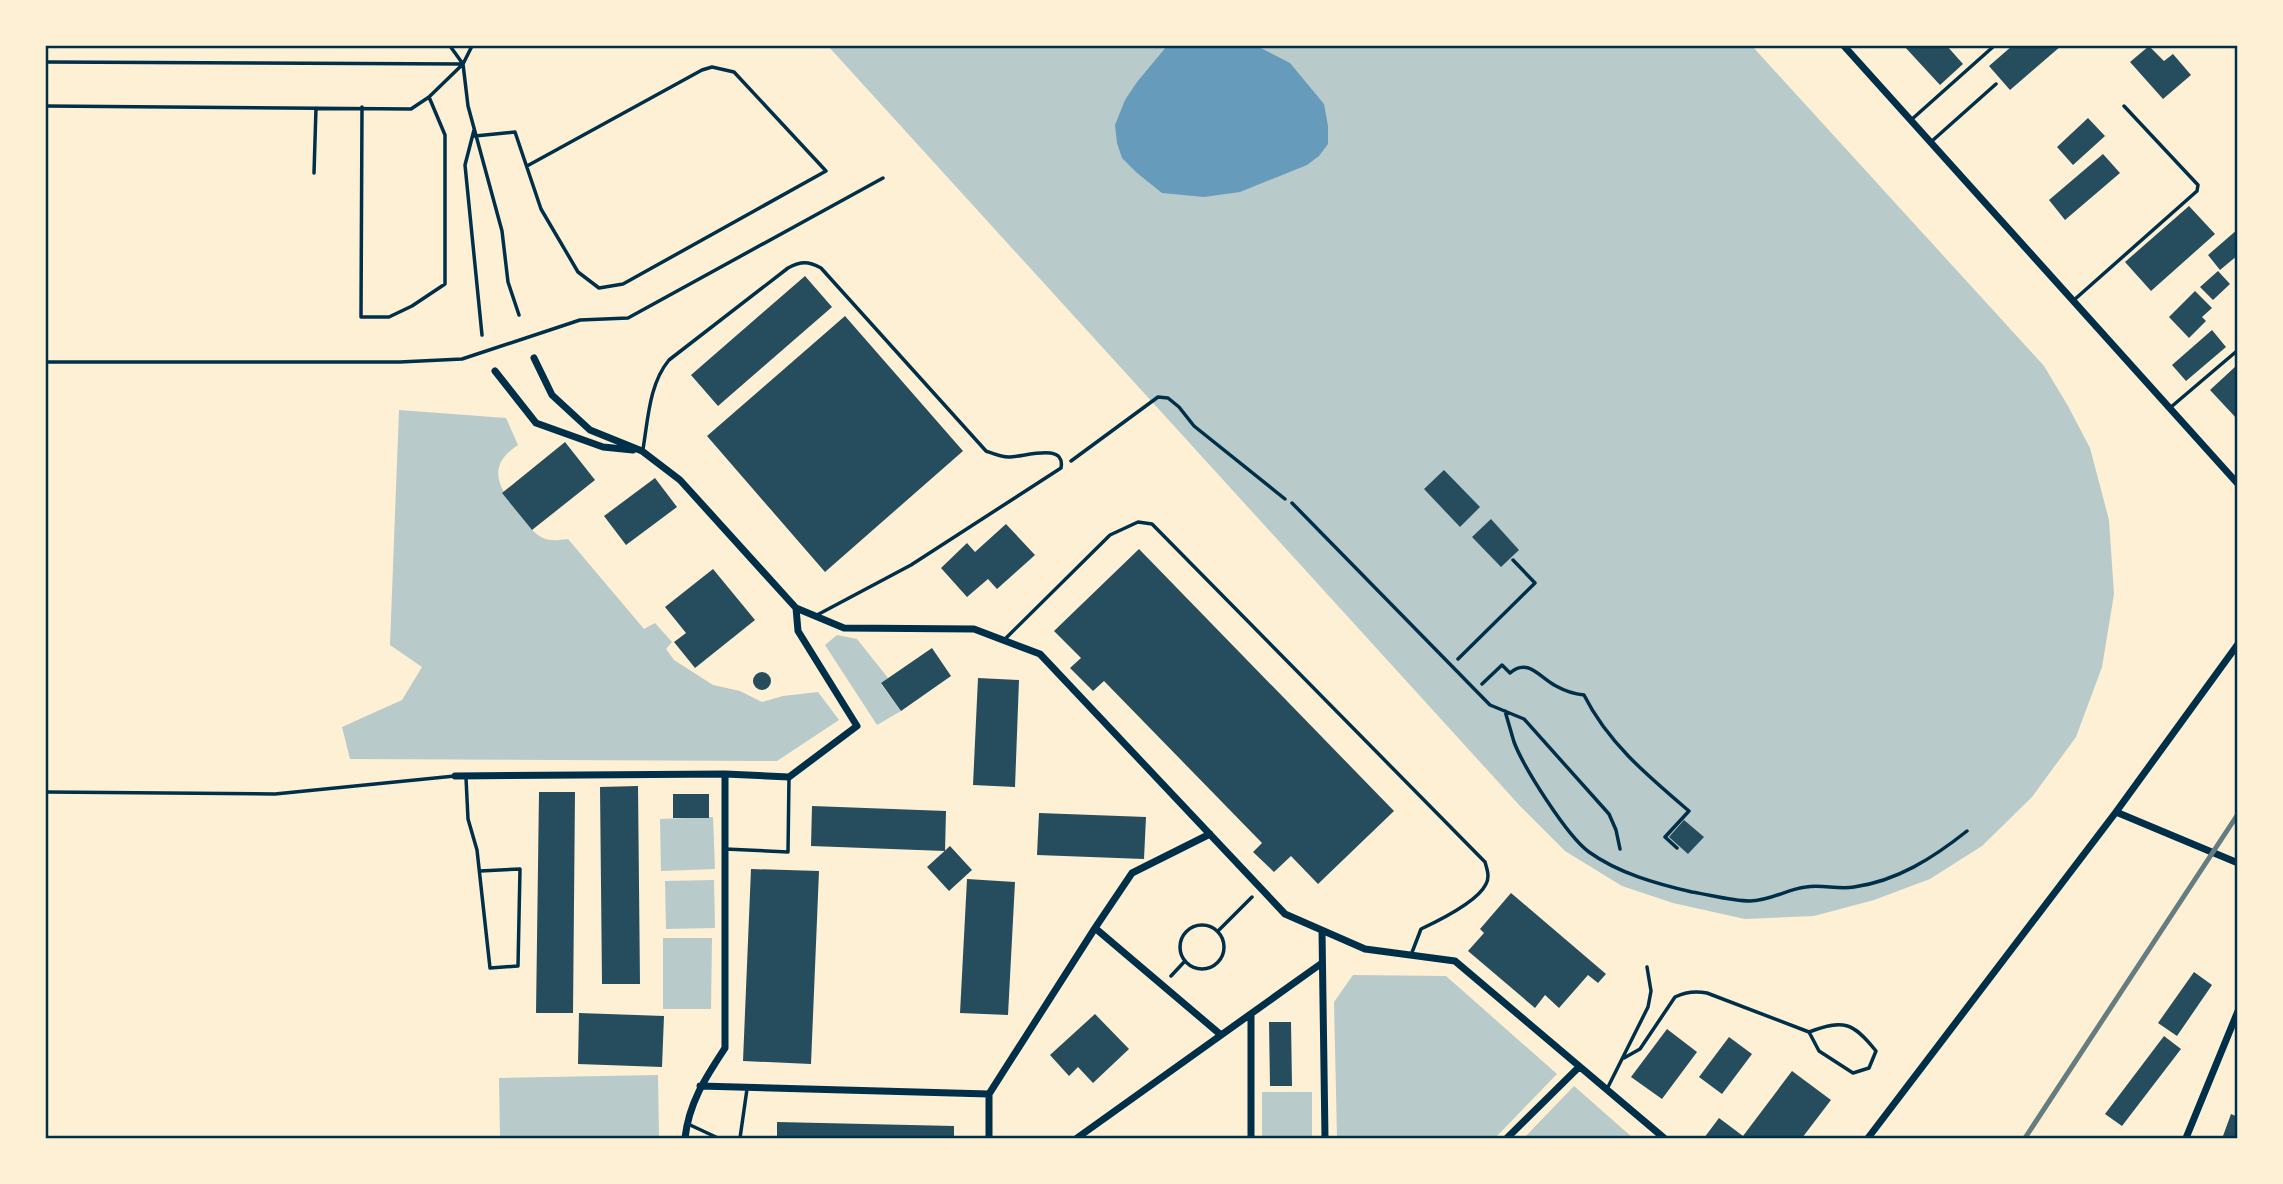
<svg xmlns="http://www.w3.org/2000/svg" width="2283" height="1184" font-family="'Fira Sans',sans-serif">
<rect width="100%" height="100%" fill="#fdf0d5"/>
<path fill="#b9caca" d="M828 46H1752L2044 366 2068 406 2090 448 2109 520 2114 594 2102 667 2076 737 2032 797 1982 846 1930 879 1874 900 1814 916 1745 919 1673 903 1622 886 1565 851 1521 807Z
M399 410 506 418 518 445C485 467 499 488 519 513 525 521 532 532 541 537 549 542 559 540 568 539L644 629 655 623 672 642 666 649 674 660 713 685 740 691 762 702 783 696 818 692 839 720 777 761 350 759 342 727 402 700 422 667 390 645Z
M837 635 857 639 888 678 881 684 901 711 877 725 825 645Z
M713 817 715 869 661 871 660 819Z
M714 880 715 928 666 929 665 881Z
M663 938H712L711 1009H663Z
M1353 975 1446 976 1557 1074 1495 1138H1337L1334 1002Z
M658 1075 659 1136 500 1138 499 1078Z
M1574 1086 1633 1138H1524Z
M1262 1092H1312V1138H1262Z"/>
<path fill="#669bbc" d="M1167 46H1257L1290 63 1324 104 1328 126V144L1319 156 1307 165 1240 192 1204 197 1162 193 1137 173 1122 158 1117 143 1115 125 1125 100 1137 82Z"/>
<path fill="#264d5e" d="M1904 46H1947L1963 64 1940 85Z
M2012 46H2061L2010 90 1989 66Z
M2149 46 2164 61 2173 54 2191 75 2163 99 2130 62Z
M2088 118 2105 136 2073 165 2057 147Z
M2103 154 2120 173 2065 220 2049 200Z
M2189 206 2215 234 2151 291 2125 262Z
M2238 229V255L2220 270 2208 255Z
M2218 271 2230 284 2213 300 2200 287Z
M805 276 832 307 718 406 691 375Z
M2195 291 2212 308 2202 317 2206 321 2189 338 2169 317Z
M845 316 963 451 825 572 707 436Z
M2212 330 2226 347 2186 381 2172 365Z
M2236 366 2238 367V420L2210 390Z
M565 442 595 480 532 530 502 493Z
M1444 470 1480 507 1460 527 1424 489Z
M655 478 677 507 626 545 604 516Z
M1491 519 1519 550 1501 567 1472 537Z
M1006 524 1035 555 997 589 988 579 967 597 941 568 967 543 975 552Z
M1139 549 1394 811 1318 884 1291 856 1274 872 1253 852 1262 843 1104 681 1093 691 1070 668 1081 658 1054 631Z
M713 569 755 620 695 668 674 642 686 633 665 607Z
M932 648 951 676 901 711 881 683Z
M753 681a9 9 0 1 1 18 0a9 9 0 1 1-18 0Z
M978 678 1019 680 1015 787 973 785Z
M638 786 640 984H602L600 787Z
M539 792H575L573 1013H536Z
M673 794H709V818H673Z
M812 806 946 811 945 851 811 846Z
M1039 813 1146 817 1144 859 1037 855Z
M1684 820 1704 837 1688 854 1669 837Z
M950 846 972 870 949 891 927 867Z
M751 869 819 871 811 1064 743 1061Z
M967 879 1015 882 1008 1015 960 1013Z
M1511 893 1606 974 1598 983 1588 975 1559 1008 1545 995 1535 1008 1468 951 1484 933 1480 929Z
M2194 972 2212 985 2177 1036 2158 1023Z
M579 1013 664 1016 662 1067 578 1064Z
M1095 1014 1129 1049 1093 1083 1078 1067 1069 1076 1050 1055Z
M1269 1022H1291L1292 1086H1270Z
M1667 1029 1697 1052 1662 1099 1631 1077Z
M2164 1036 2181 1049 2122 1126 2105 1114Z
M1729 1037 1752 1054 1722 1094 1699 1077Z
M1792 1071 1831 1100 1802 1138H1704L1719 1118 1743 1136Z
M2231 1114 2238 1117V1138L2223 1136Z
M777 1122 954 1126V1138H777Z"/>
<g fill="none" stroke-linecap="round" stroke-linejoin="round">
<path stroke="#003049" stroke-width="3.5" d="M1071 461 1158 397 1168 398 1179 407 1194 426 1285 499
M1458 659 1535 583 1513 560
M1482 684 1502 665 1510 673C1528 657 1540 678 1556 686 1565 691 1574 694 1584 695 1608 743 1648 776 1689 811L1665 837 1677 848
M1180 947a22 22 0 1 1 44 0a22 22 0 1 1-44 0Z
M1218 931 1252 897
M1171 976 1185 961"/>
<path stroke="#003049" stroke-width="3.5" d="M450 46 463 64
M472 46 463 64 468 106 502 231 508 282 519 315
M46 62 463 64
M46 106 411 109 429 97 463 64
M362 107 361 317H389L412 306 445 284V135L429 97
M1911 120 1994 46
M474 130 465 165 482 335
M475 136 515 132 541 209 578 272 599 288 623 284 826 171 734 72 712 67 702 70 527 166
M1932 141 1996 84
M314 173 316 108
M2074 300 2197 191 2198 185 2124 106
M46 362H400L462 359 580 320 628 318 883 178
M2171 407 2238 350
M643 449C648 420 649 384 669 360L788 268C801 261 808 261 821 268L986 451C994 454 1001 457 1009 457 1024 457 1066 442 1061 468L911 565 817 615
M1292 503 1490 705 1524 719 1609 814 1616 830 1620 849
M1004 640 1110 535 1138 522 1152 524 1485 862C1487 869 1490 877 1486 884 1478 901 1438 921 1421 929L1411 955
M1505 711C1508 721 1511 732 1514 742 1524 768 1567 836 1589 852 1618 873 1657 884 1692 892 1711 895 1731 901 1750 901 1770 901 1787 889 1806 887 1822 884 1838 890 1854 887 1897 881 1933 858 1967 831
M466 778 468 819 477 850 490 968 518 966 520 869 480 871
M46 792 275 794 455 776
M725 849 788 852 789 777
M1624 1058 1640 1049 1675 997C1685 992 1696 991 1707 993L1809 1032 1819 1051 1853 1073 1869 1068 1876 1051C1853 1022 1843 1019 1809 1032
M1607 1089 1648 1007 1651 991 1647 967
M688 1124 718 1138
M740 1138 747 1089"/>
<path stroke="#003049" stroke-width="7" d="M1844 46 2238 484
M534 358 552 395 590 430 642 451 680 480 796 608 844 628 974 629 1040 654 1285 914 1365 949 1455 961 1664 1138
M495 371 536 423 603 447 633 450
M455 776 725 774 789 777 857 726 798 631 796 608
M2116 812 2238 863
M1095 928 1221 1035
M1322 931 1325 1138
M1251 1014V1138
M700 1086 989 1094
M685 1138C689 1102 706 1077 725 1048V774
M989 1138V1094L1095 928 1132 873 1210 834
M1077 1138 1322 963
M1507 1138 1579 1067
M1868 1138 2116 812 2238 644
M2186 1138 2238 1011"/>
<path stroke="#657d81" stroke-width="5" d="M2025 1138 2238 814"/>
</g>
<rect width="2283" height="1184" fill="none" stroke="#fdf0d5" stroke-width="94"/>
<rect x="47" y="47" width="2189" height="1090" fill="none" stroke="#003049" stroke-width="2.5"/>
</svg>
